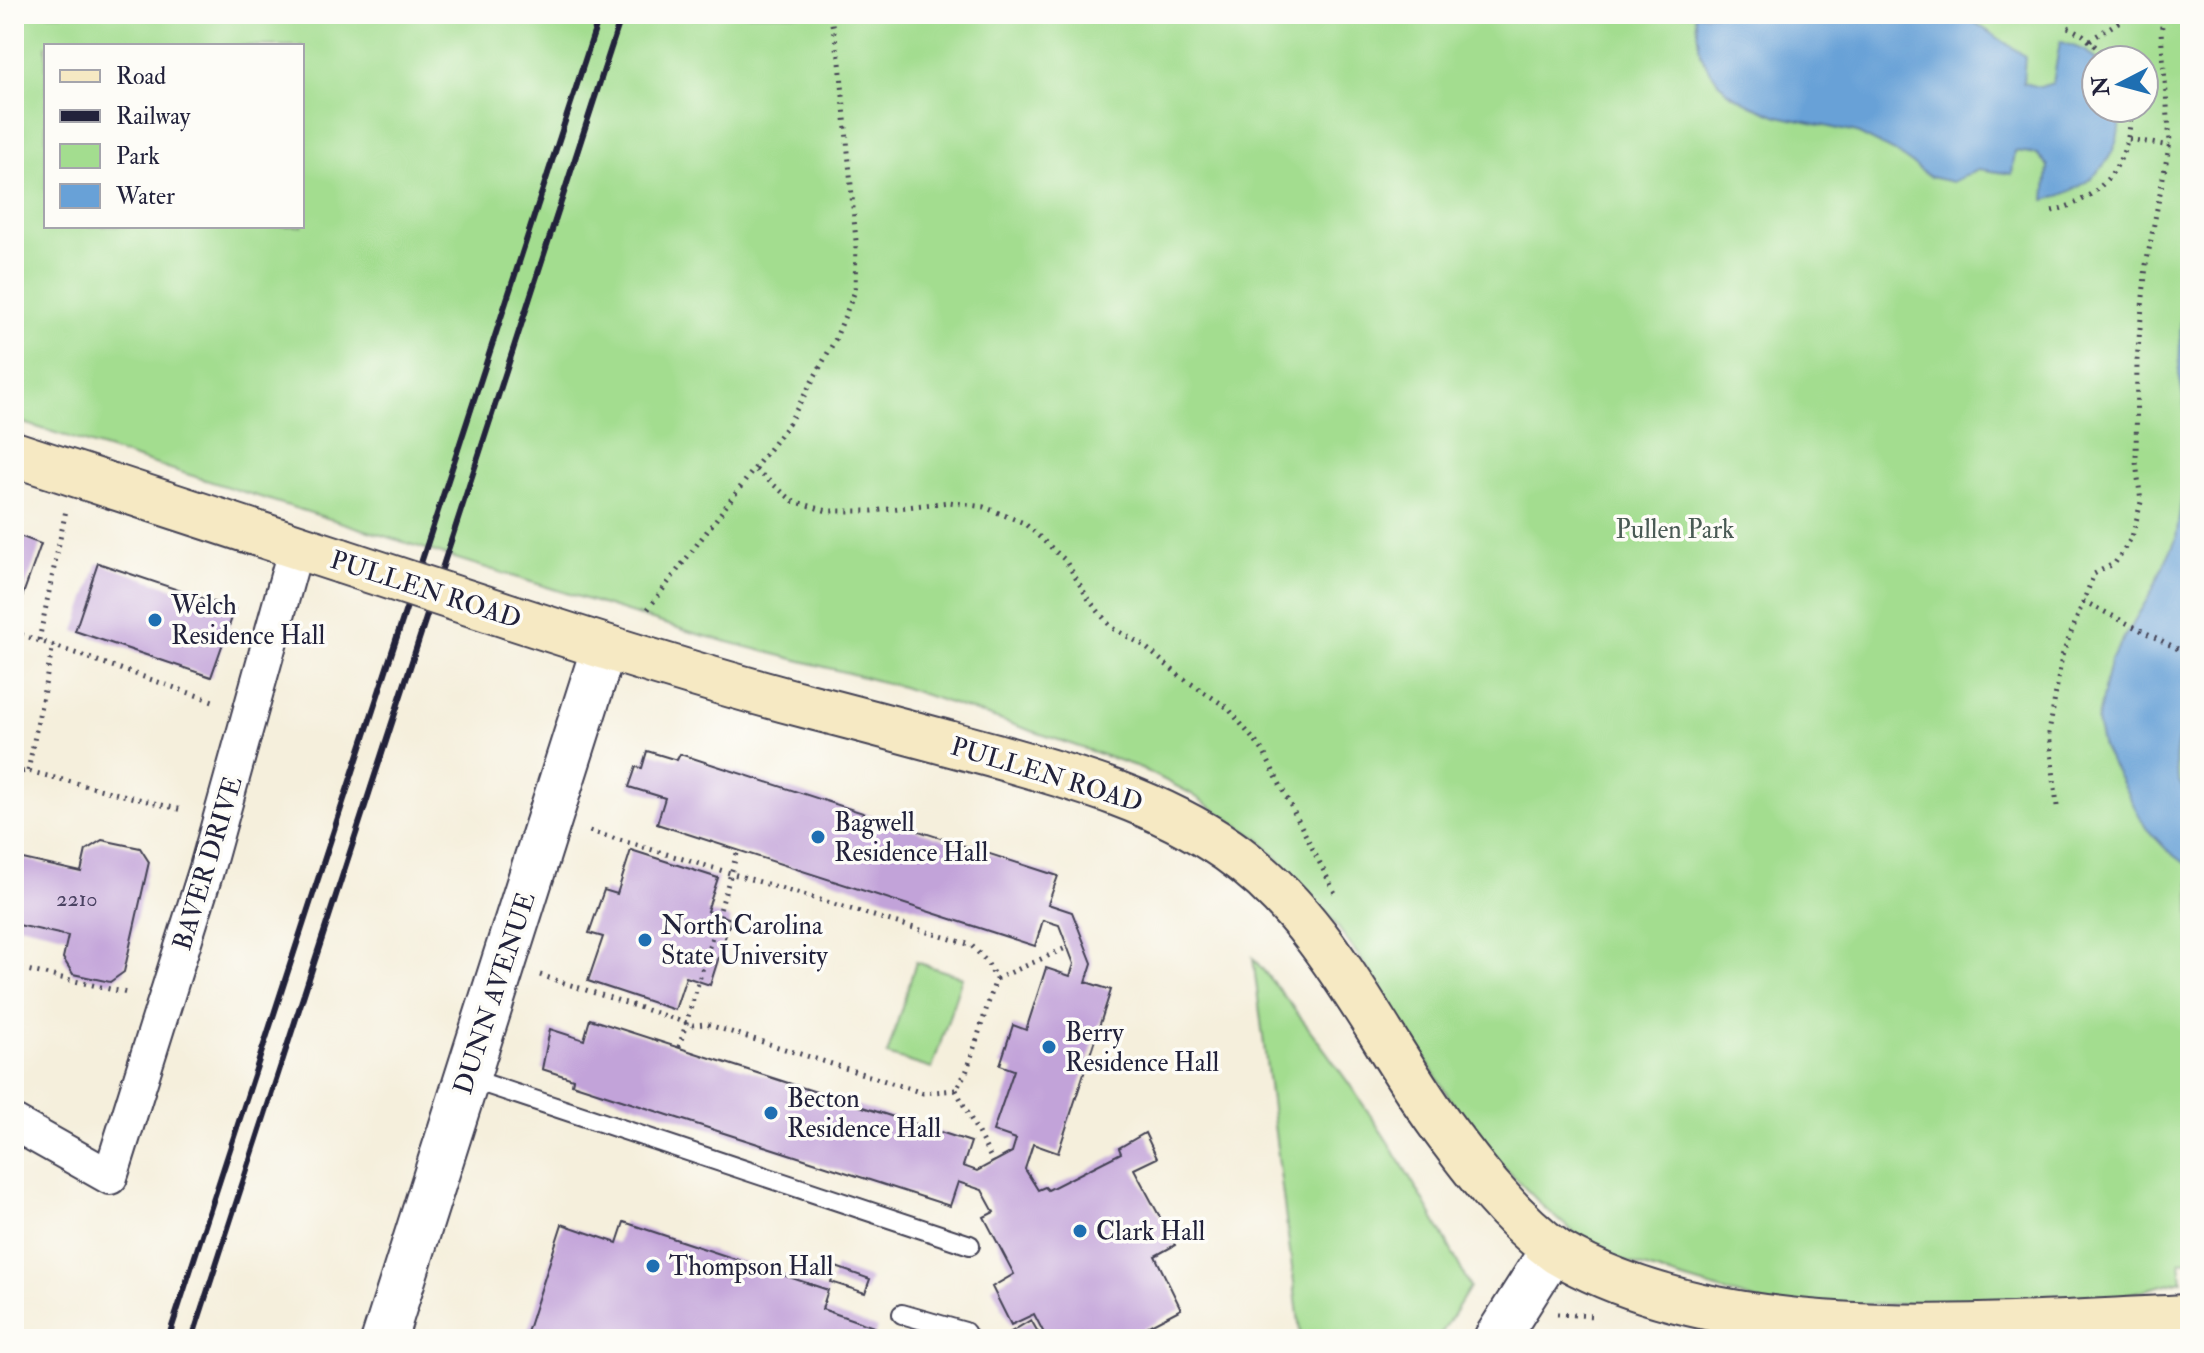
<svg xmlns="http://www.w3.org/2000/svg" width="2204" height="1353" font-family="'IM FELL Double Pica',serif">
<rect width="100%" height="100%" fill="#fdfcf7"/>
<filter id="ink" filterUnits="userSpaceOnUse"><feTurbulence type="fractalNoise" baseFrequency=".0125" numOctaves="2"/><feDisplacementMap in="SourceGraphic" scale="16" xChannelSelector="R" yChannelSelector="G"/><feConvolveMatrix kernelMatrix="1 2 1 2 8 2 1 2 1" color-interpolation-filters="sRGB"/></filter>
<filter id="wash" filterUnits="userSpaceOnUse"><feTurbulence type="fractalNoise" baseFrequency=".006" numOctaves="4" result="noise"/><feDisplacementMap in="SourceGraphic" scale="32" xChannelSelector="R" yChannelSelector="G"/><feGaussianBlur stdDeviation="1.8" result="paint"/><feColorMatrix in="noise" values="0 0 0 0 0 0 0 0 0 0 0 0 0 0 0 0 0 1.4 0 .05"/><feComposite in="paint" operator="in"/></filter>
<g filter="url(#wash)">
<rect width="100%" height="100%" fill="#f5efdc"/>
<path fill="#a3dd8f" stroke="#628065" stroke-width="2" fill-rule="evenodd" d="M14 14H2190V1261L2180 1262 2182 1280 2094 1303 1771 1305 1613 1258 1585 1242 1546 1209 1474 1137 1373 976 1326 911 1260 840 1190 793 1141 768 902 687 697 634 14 420ZM46 46H302V226H46ZM2096 60H2144V108H2096Z
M1253 958C1335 1056 1414 1173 1470 1287L1438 1339H1301Z
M916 962 962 977 932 1069 887 1055Z"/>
<path fill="#68a1d7" stroke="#456289" stroke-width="2" d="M1695 14H1962L2025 56 2023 83 2040 87 2053 83 2060 41 2086 51 2096 60V108H2119C2125 157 2089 190 2045 200L2048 166 2037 154 2015 151 2012 174 1978 169 1953 182 1930 177 1895 152 1857 133 1778 116 1751 105 1727 92 1708 68 1700 53Z
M2190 291V711C2176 736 2166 775 2190 796V867L2166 849 2146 828 2103 748 2097 722 2110 661 2151 593 2176 539 2186 468 2188 426 2179 373 2181 319Z"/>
<g id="blocks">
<path fill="#c2a3d9" d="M14 534 41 544 17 611 14 610Z
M98 563 235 609 211 677 75 631Z
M647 751 677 760 680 754 1058 876 1048 904 1072 912 1092 963 1086 982 1111 990 1058 1153 1033 1144 1025 1169 1038 1190 1045 1187 1048 1190 1121 1153 1119 1148 1145 1133 1157 1158 1134 1169 1175 1245 1155 1256 1181 1309 1124 1339H1047L1034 1314 1011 1325 992 1287 1014 1274 984 1217 994 1212 982 1190 958 1182 950 1206 572 1084 573 1079 542 1069 550 1029 584 1040 590 1019 971 1142 963 1166 977 1171 1012 1152 1016 1139 993 1131 1014 1070 1000 1065 1013 1025 1026 1030 1046 968 1070 976 1074 964 1059 925 1043 920 1035 946 657 824 665 798 629 787 636 767 642 768Z
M102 840 140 848 149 862 124 972 110 982 73 974 63 958 68 936 14 924V857L81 872 86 850Z
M631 850 718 878 707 911 731 919 710 985 686 977 675 1010 588 981 603 937 589 933 604 890 617 894Z
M624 1222 828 1290 822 1309 877 1328 873 1339H525L562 1224 617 1243Z
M836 1267 870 1279 865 1293 831 1282Z
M1031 1320 1042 1339H1009L1006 1335Z"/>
</g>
</g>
<g filter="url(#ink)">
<use href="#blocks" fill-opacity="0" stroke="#424153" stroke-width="2"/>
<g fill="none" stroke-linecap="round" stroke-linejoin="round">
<defs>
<path id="service" d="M468 1078 970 1245
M902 1314 965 1332 969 1339"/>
<path id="minor" d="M14 1123 110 1177 206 871 296 547"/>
<path id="tertiary" d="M384 1339 604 647
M1496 1339 1553 1249"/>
<path id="secondary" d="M14 454 341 561
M512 617C610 649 708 680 808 706 871 722 933 739 996 756 1078 779 1157 801 1228 850 1325 917 1373 1031 1440 1124 1474 1170 1510 1218 1557 1252 1729 1353 1991 1325 2190 1317"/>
</defs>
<use href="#service" stroke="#424153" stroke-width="22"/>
<use href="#minor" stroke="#424153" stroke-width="38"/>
<use href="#tertiary" stroke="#424153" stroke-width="48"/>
<use href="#secondary" stroke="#424153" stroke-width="48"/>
<path stroke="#424153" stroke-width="5" stroke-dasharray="2 6" stroke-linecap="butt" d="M2068 27 2083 35 2110 60
M2090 40 2131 14
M2129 139 2170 146
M2052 211C2104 199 2131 160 2131 108
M756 470 793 501 827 511H873L949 502 984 507 1024 523 1065 560 1089 600 1112 628 1143 645 1181 677 1228 708 1263 751 1335 893
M2083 601 2190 655
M648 609 789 423 835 340 855 291 856 241 840 62 830 14
M14 632 213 701
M39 640 66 510
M28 771 53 645
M14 773 28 771 182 810
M2057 806 2049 733 2062 656 2094 574 2115 563 2132 537 2141 502 2136 462 2137 360 2146 265 2170 142 2161 32 2164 14
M14 967 127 993
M540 975 693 1025 706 1024 923 1093 956 1090 967 1070 996 979 987 962 971 945 586 830
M996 979 1068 947
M679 1047 738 850
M956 1090 993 1162
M2181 1272H2190
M1557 1314 1595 1316"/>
<use href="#service" stroke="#fff" stroke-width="18"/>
<use href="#minor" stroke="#fff" stroke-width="34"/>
<use href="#tertiary" stroke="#fff" stroke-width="44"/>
<use href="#secondary" stroke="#f6e9c3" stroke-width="44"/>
<path stroke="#22223b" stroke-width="6" d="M168 1339 600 14
M192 1339 622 14"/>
<defs>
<path id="secondary-bridge" d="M341 561 512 617"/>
</defs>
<use href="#secondary-bridge" stroke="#424153" stroke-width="48" stroke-linecap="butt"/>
<use href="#secondary-bridge" stroke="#f6e9c3" stroke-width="44"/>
</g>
</g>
<g fill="#1f6fb2" stroke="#fdfcf7" stroke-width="3">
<circle cx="155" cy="620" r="8"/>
<circle cx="818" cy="837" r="8"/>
<circle cx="645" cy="940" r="8"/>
<circle cx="1049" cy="1047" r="8"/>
<circle cx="771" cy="1113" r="8"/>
<circle cx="1080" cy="1231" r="8"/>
<circle cx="653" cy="1266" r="8"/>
</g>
<g text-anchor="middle" stroke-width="7" stroke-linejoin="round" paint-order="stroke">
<g font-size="22" fill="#4a4262">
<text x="77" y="906">2210</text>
</g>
<g font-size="26" fill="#495a54" stroke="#fdfcf7">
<text x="1675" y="538">Pullen Park</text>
</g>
<g font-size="26" fill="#22223b" stroke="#fdfcf7">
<text transform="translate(426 589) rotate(18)" y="9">PULLEN ROAD</text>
<text transform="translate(1047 774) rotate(17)" y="9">PULLEN ROAD</text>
<text transform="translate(207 863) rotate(-73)" y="9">BAVER DRIVE</text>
<text transform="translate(494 993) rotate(-72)" y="9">DUNN AVENUE</text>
</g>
<g font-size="26" fill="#22223b" stroke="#fdfcf7" text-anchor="start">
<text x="171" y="614">Welch<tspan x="171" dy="30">Residence Hall</tspan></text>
<text x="834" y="831">Bagwell<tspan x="834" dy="30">Residence Hall</tspan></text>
<text x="661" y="934">North Carolina<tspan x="661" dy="30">State University</tspan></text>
<text x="1065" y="1041">Berry<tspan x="1065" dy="30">Residence Hall</tspan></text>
<text x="787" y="1107">Becton<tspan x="787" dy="30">Residence Hall</tspan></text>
<text x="1096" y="1240">Clark Hall</text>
<text x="669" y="1275">Thompson Hall</text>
</g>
</g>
<rect width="2204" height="1353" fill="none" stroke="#fdfcf7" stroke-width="48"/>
<rect x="44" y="44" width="260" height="184" fill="#fdfcf7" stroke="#a5a5ac" stroke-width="2"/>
<rect x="60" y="70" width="40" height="12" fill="#f6e9c3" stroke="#a5a5ac" stroke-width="2"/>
<text x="116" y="84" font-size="24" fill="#22223b">Road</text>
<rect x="60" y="110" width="40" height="12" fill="#22223b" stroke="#a5a5ac" stroke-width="2"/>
<text x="116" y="124" font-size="24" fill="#22223b">Railway</text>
<rect x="60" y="144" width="40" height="24" fill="#a3dd8f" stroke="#a5a5ac" stroke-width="2"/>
<text x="116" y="164" font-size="24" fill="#22223b">Park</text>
<rect x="60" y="184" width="40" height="24" fill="#68a1d7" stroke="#a5a5ac" stroke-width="2"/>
<text x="116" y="204" font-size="24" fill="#22223b">Water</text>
<g transform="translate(2120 84) rotate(264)"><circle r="38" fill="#fdfcf7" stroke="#a5a5ac" stroke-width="2"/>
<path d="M0-6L14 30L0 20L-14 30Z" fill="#1f6fb2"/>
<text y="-12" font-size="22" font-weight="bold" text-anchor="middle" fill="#22223b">N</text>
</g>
</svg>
